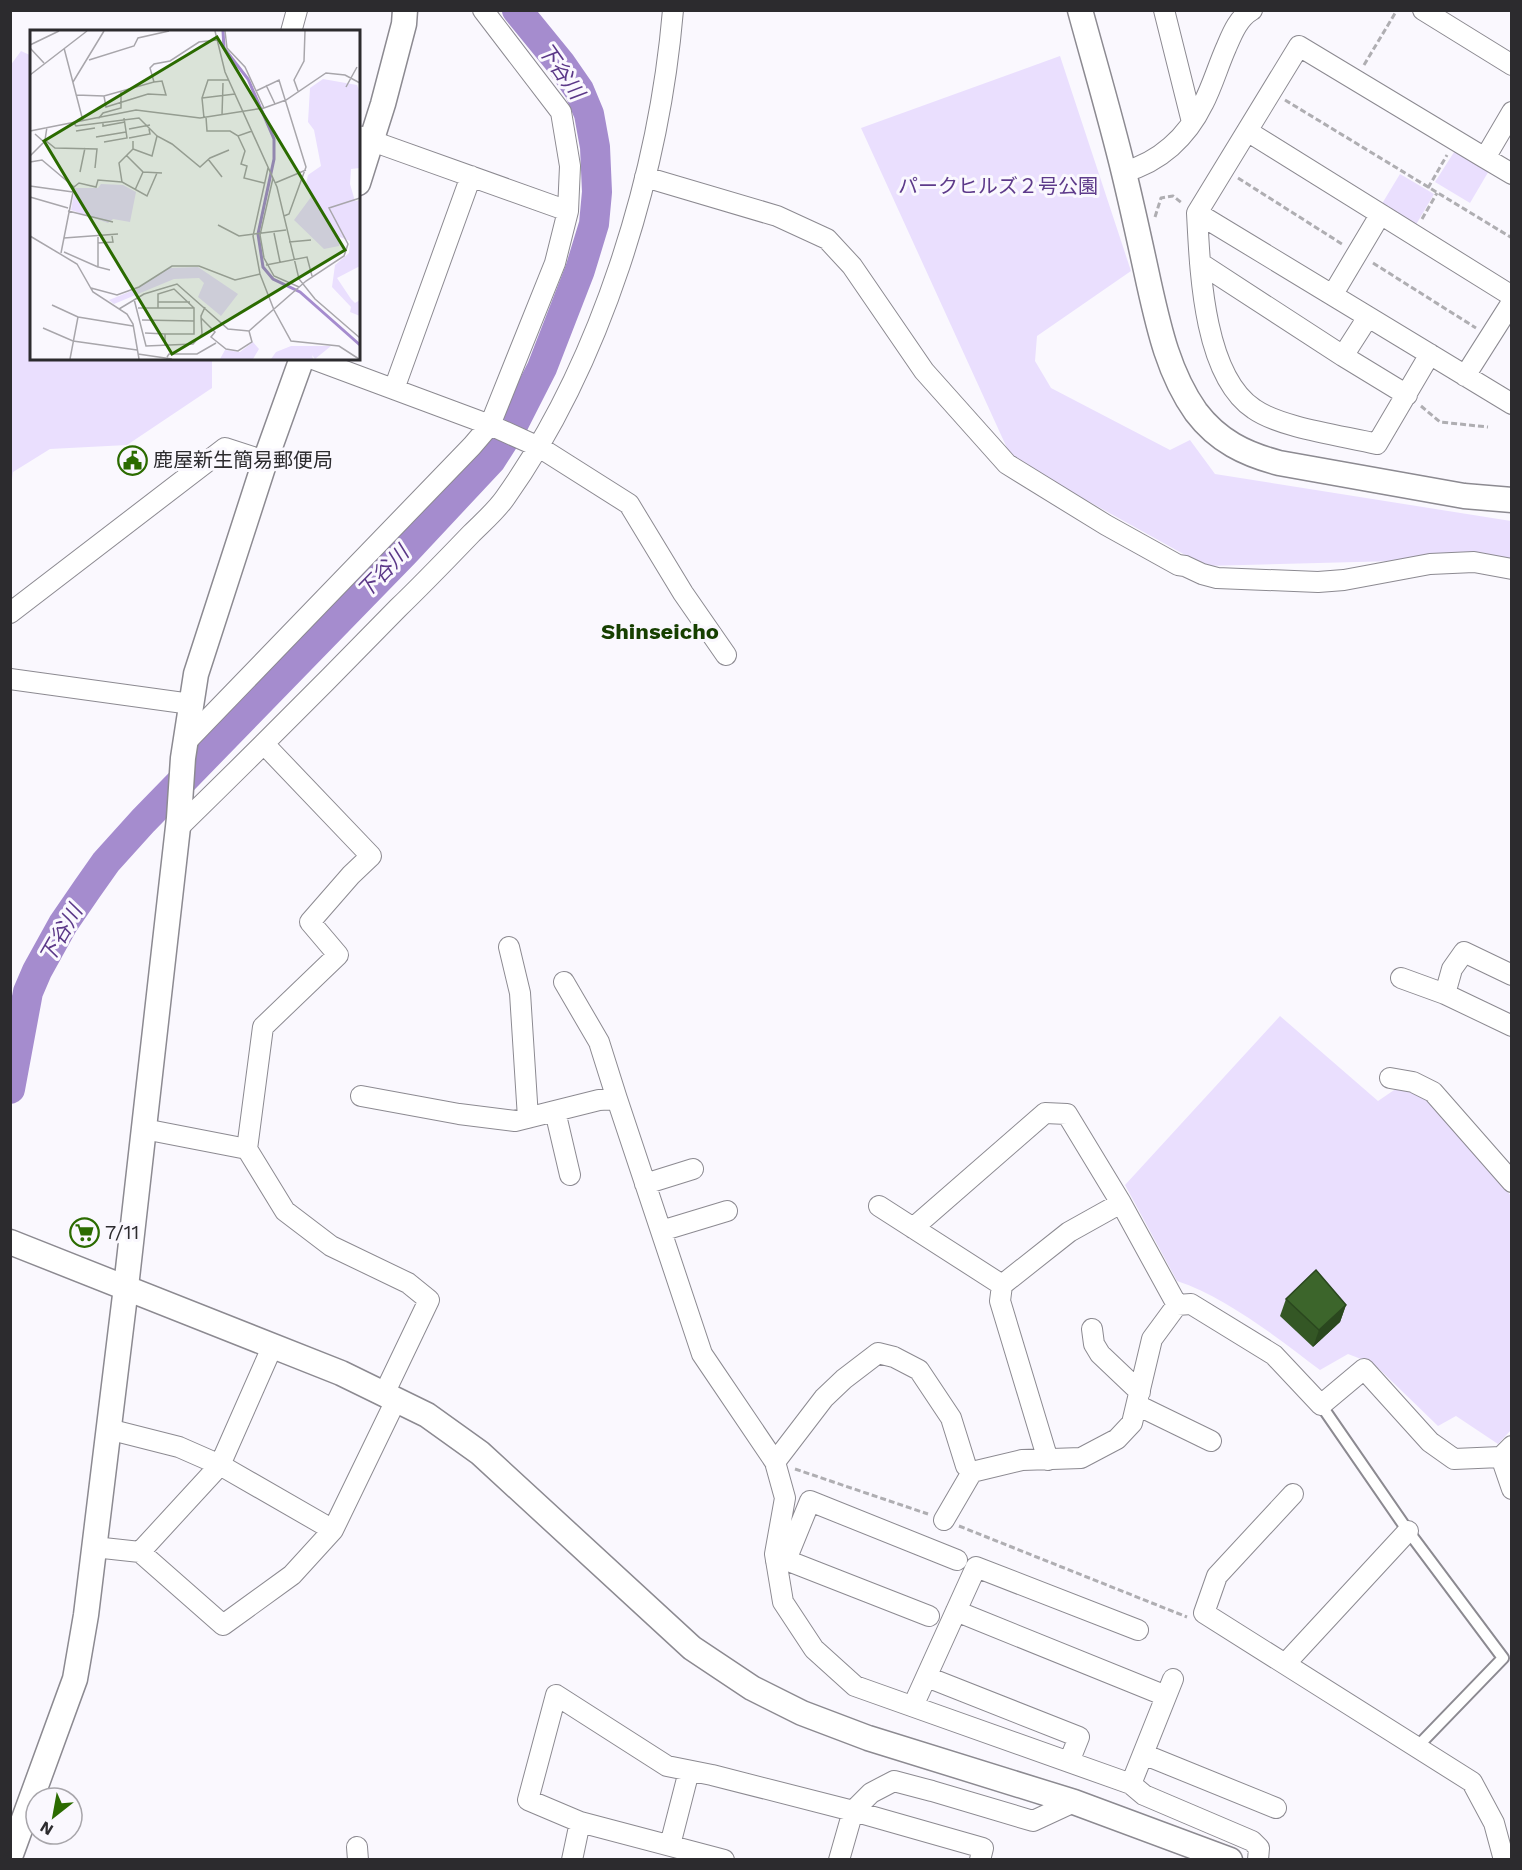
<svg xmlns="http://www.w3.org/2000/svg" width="1522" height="1870" font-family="'Work Sans','Noto Sans JP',sans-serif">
<rect width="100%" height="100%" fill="#faf8fe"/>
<path fill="#eadffe" d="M21 51 32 56V358L212 359V388L127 445 50 449 13 472 11 487 10 66Z
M1060 56 1131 271 1037 336 1035 361 1051 388 1170 450 1190 440 1215 474 1511 521V558L1205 566 1012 459 861 128Z
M1456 149 1490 169 1470 203 1435 182Z
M1400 174 1434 194 1414 228 1380 207Z
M1280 1016 1378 1101 1403 1084 1427 1093 1511 1196V1430L1498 1444 1456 1416 1438 1426 1374 1364 1348 1354 1320 1370C1279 1339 1226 1297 1177 1281L1125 1185Z"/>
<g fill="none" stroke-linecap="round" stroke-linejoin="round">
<path stroke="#a58cce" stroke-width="30" d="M10 1089 28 992 37 971 63 924 87 889 106 862 143 821 404 553 491 460 512 427 542 368 580 270 594 224 597 192 595 147 589 114 579 90 561 64 517 10"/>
<defs>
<path id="service" d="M1321 1405 1408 1531 1503 1658 1416 1748"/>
<path id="minor" d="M1164 10 1192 122
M1423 10 1512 65
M291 32 297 10
M1512 112 1485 158 1299 46 1197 213 1512 404
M1247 131 1512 296
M358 136 568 211
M1485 158 1512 174
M1124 172C1160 162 1187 137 1203 104 1212 87 1218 66 1226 48 1232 34 1238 18 1252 10
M645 177 777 216 827 239 852 266 924 371 1007 464 1106 525 1178 565 1185 566 1202 574 1217 578 1318 582 1344 580 1430 564 1474 562 1512 569
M1197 213C1200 269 1203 375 1254 409 1281 428 1344 436 1377 444L1430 354
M1200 263 1343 356 1407 395
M1333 294 1380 215
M1343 356 1368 317
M310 358 490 425 539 447 629 504 683 593 726 655
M1465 376 1512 302
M394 389 471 176
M10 613 225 448 265 461
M10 679 191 704
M185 743 472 446 490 425 555 263 568 211 570 166 561 112 483 10
M177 829C252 756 325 683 398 608 423 584 447 559 471 534 483 522 496 511 505 498 601 363 659 175 673 10
M509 947 520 993 528 1118
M1401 978 1445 994 1512 1026
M564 982 599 1042 617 1099
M1445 994 1452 969 1464 952 1512 975
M1390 1078 1413 1082 1433 1092 1512 1182
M361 1096 459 1114 515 1121 599 1100 617 1099 702 1354 775 1462 785 1498 775 1554 783 1602 814 1649 855 1686 1131 1784 1144 1795 1252 1841 1259 1848 1258 1860
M555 1111 570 1175
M144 1129 247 1149 285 1211 331 1246 408 1283 429 1300 384 1394
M247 1149 263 1027 338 955 310 922 351 875 371 856 264 744
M645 1184 693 1169
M879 1206 1002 1285
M913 1228 1045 1113 1067 1114 1121 1203 1177 1305 1152 1339 1132 1423 1117 1439 1081 1458 1022 1460 972 1472 944 1520
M661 1231 727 1211
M1177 1305 1191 1304 1274 1355 1321 1405 1364 1369 1430 1442 1454 1459 1501 1457 1512 1446
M1092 1329 1094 1344 1100 1354 1140 1392
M1137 1405 1211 1441
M108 1429 179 1447 220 1465 333 1530
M1501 1457 1512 1489
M1048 1460 1000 1301 1002 1285 1069 1232 1121 1203
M775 1462 824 1398 844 1379 878 1353 894 1357 919 1370 951 1418 966 1466 972 1472
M1293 1494 1217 1576 1204 1613 1472 1782 1494 1823 1504 1860
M94 1547 140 1552 223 1625 292 1575 333 1530 396 1400
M140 1552 220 1465 273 1345
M786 1560 810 1501 957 1560
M776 1561 786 1560 929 1616
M956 1611 1166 1696
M1285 1664 1408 1531
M927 1677 1079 1737 1069 1762
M913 1706 976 1567 1138 1630
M1143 1754 1276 1808
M1131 1784 1173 1679
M580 1822 528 1800 556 1695 667 1766 712 1775 853 1811 983 1848 980 1860
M670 1845 689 1771
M357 1847 358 1860
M572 1860 580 1822 724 1860
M839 1860 853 1811 871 1793 894 1781 932 1791 1033 1821 1074 1802"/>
<path id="tertiary" d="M1080 10C1095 65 1111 119 1124 173 1133 210 1141 247 1149 284 1159 329 1169 374 1196 412 1218 441 1245 454 1279 463L1464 496 1512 500
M358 183 383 104 404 24 405 10
M10 1242 341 1373 427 1415 480 1453 692 1648 752 1688 802 1713 868 1738 1074 1802 1230 1860
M10 1857 75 1679 86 1615 126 1287 179 818 183 758 196 674 265 461 302 358"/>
</defs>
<use href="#service" stroke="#8c8a91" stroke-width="14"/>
<use href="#minor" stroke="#8c8a91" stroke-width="22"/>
<use href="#tertiary" stroke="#8c8a91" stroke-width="27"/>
<path stroke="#afaeb2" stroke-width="3" stroke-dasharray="6 3" stroke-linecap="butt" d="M1364 65 1397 10
M1285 100 1512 238
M1238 178 1342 244
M1428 188 1447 155
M1155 217 1161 198 1173 196 1183 204
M1422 219 1437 193
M1373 263 1476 328
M1421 406 1440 422 1488 427
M795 1469 928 1514
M959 1526 1187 1617"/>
<use href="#service" stroke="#fff" stroke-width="10"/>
<use href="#minor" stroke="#fff" stroke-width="20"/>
<use href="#tertiary" stroke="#fff" stroke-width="24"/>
</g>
<path fill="#345725" d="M1286 1299 1346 1305 1340 1322 1313 1347 1280 1316Z"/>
<path fill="#2a471e" d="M1346 1305 1340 1322 1313 1347 1319 1330Z"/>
<path fill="#3c652b" stroke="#2a471e" stroke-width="1.5" d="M1316 1270 1346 1305 1319 1330 1286 1299Z"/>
<defs>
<symbol id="civic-ring" viewBox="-11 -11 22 22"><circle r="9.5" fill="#faf8fe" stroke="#2b6b00" stroke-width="1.5"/><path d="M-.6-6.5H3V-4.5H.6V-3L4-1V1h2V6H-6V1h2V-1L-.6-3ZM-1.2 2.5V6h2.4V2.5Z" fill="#2b6b00"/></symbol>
<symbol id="supermarket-ring" viewBox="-11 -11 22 22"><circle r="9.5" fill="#faf8fe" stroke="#2b6b00" stroke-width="1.5"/><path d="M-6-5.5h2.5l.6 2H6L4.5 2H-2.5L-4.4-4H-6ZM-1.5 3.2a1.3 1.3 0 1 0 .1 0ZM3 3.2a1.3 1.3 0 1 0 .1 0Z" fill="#2b6b00"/></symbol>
</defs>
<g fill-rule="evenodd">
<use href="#civic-ring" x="116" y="444" width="33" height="33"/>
<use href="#supermarket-ring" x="68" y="1216" width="33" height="33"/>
</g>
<g text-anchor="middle" stroke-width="6" stroke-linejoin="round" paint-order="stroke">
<g font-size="20" fill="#5d3a8a" stroke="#faf8fe">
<text x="998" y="193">パークヒルズ２号公園</text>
</g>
<g font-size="20" fill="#2c2b2e" stroke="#faf8fe" text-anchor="start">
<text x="153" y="467">鹿屋新生簡易郵便局</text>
<text x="105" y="1239">7/11</text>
</g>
<g font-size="21" font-style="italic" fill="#5b3888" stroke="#faf8fe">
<text transform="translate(561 71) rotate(55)" y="7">下谷川</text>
<text transform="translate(383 572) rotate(-46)" y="7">下谷川</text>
<text transform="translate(61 934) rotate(-60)" y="7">下谷川</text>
</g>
<g font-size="22" font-weight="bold" fill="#163f00" stroke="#faf8fe">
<text x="660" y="639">Shinseicho</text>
</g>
</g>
<g transform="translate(30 30)">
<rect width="330" height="330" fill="#faf8fe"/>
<path d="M293 49 327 55 330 63V138L321 139 320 154 325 171 330 170V236L307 248 321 269 325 273 330 270V286L320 282 321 277 302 257 305 235 319 223 320 211 310 207 309 216 294 219 264 190 281 167 276 154 278 145 291 136 284 100 278 92 280 58ZM71 154 93 155 106 162 100 192 83 189 78 193 41 180 45 158H68ZM168 237 208 264 191 286 168 267 174 253 169 248 144 249 84 274 79 270 104 260 139 238ZM223 312 229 319 223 329H190L195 320 210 322ZM261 316H301L285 329 282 325 283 329H241L246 322Z" fill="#eadffe"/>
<path fill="none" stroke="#a58cce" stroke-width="3" d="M193 1 194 18 218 49 244 109V129L228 204 233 237 243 249 270 262 330 315"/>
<path fill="none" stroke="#a8a6ab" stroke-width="1.5" d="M185 1 195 42 247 157 269 249 285 269 330 308M195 1 197 18 215 37 234 78M0 15 29 1M0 18 14 33M34 18 53 91M59 30 104 16 108 8 139 1M0 45 57 1M43 52 74 1M236 55 245 74M316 57 327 37M226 61 249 50 276 137 259 184 254 186M268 61 264 50 274 31 275 1M46 65 74 66 124 52 120 38 124 34 140 31 169 12 187 10M74 66 76 77 118 64 136 65 132 51 124 52M172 68 205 64M192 85 193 53M176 87 177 101H200L208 106 222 101M69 88 73 83 91 78V62M174 88 172 68 178 50H199M73 92V96L95 92M44 93 46 96 109 88 127 106 142 114 170 137 180 128 199 120M17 97 15 110 25 118 67 119 65 138M99 99 120 95M0 101 106 80 170 88 234 78 256 70 296 43 315 45 330 53M46 101 65 98M208 106 215 121 211 134 217 136 214 148 234 153M66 107 96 102M99 108 120 104 119 99M103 111V119L89 133 92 152 117 166 127 143M74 112 97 108 94 88M103 119 122 126 127 106M96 125 113 142 105 160M0 126 14 112 5 104M178 129 192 147M0 132 12 130 44 157M238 138 223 206 230 244 244 280 261 311 309 316 329 329M50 142 55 118M113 142 132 143M243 148 230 205 234 228 244 246 269 257M245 153 276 140M0 156 43 162M44 157 49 153 66 157 68 150 92 152M0 167 38 178M38 181 83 192M188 195 209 206 256 200M244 203 250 232M0 206 47 234 63 262 97 284 103 294 109 329M68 207V237L80 240M34 208 88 204M259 212 281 210M68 213 83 212 82 206M34 222 68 237M31 223 44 157M236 235 277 227 282 246M61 258 87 265 109 257 142 236H169L205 250 230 244M104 269 116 316 163 314 172 304 171 286 175 277M128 272H160M22 275 48 287 40 329M108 278H164V304H135V316M128 278V264L144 259 164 278M89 279 114 264 147 254 198 299 219 301 276 251 314 226 318 214 299 178 330 168M48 287 103 296M171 288 185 302 181 307 196 319 208 321 222 312 219 301M112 290 164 291M13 298 43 311 107 320M115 303 135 304M108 324 142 329M137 327 139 324H167L186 313"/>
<path fill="#2b6b00" fill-opacity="0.15" stroke="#2b6b00" stroke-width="3" d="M187 7 315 220 142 324 14 111Z"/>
<rect width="330" height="330" fill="none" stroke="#2c2b2e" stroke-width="3"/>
</g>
<rect width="1522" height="1870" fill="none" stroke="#2c2b2e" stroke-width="24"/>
<g transform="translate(54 1816) rotate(211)"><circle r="28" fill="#faf8fe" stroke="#a8a6ab" stroke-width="1.5"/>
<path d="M0-4.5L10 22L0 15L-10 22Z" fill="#2b6b00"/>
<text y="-9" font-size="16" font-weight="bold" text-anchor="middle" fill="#2c2b2e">N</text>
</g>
</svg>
